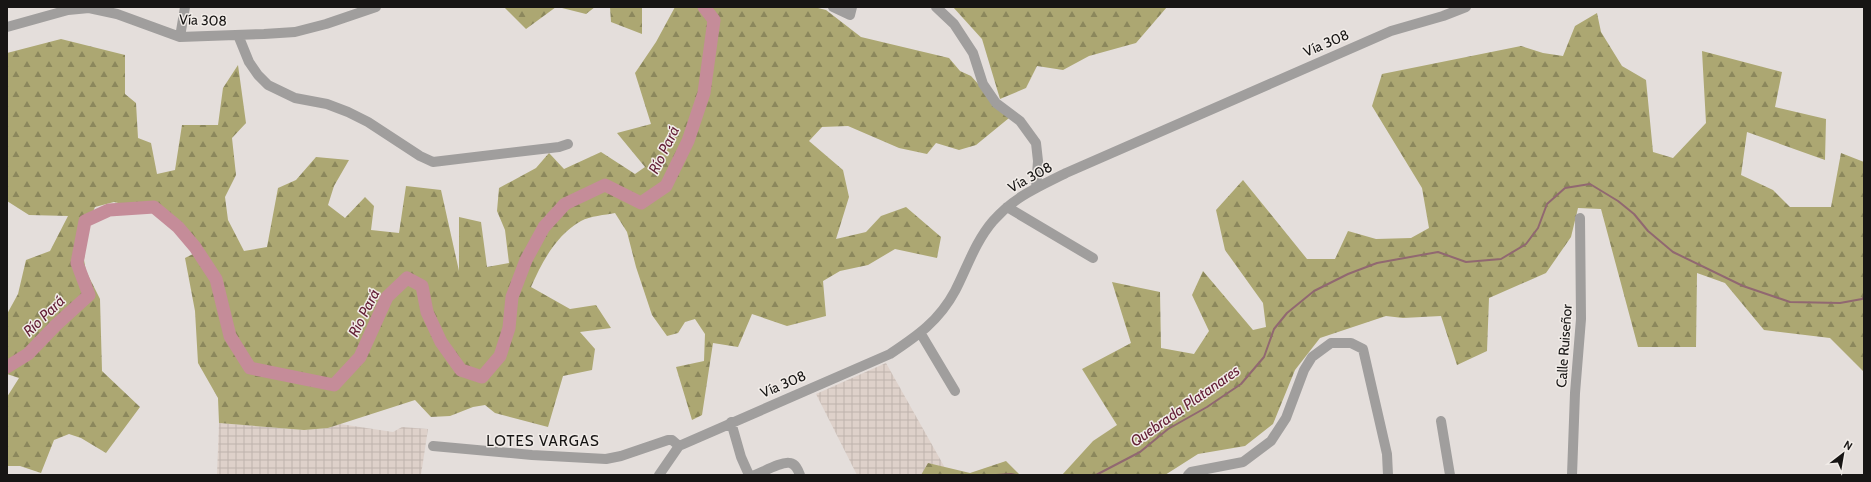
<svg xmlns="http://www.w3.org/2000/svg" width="1871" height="482" font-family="Cabin,sans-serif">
<defs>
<pattern id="industrial-grid" width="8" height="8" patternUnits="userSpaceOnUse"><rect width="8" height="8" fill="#ded1ca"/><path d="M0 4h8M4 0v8" fill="none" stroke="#beb3ad"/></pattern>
<pattern id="forest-firs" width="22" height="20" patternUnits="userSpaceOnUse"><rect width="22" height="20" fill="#aca772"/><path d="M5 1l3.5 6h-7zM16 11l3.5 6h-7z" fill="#8b875c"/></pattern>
</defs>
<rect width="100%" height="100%" fill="#e4dedb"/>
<path fill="url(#industrial-grid)" d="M886 363 949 475H857L816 394Z
M219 423 304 430 328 428 340 424 393 432 402 427 428 429 421 475H217Z"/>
<path fill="url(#forest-firs)" d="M504 7H556L526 29Z
M558 7H595L586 14Z
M610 7H642V34L611 22Z
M675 7H814L826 10 861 37 949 58 960 71 971 76 1009 118 976 145 959 150 936 143 927 154 899 148 848 126 822 127 809 141 843 170 849 197 836 239 866 232 881 216 906 207 941 237 937 258 895 249 868 265 840 271 823 281 826 316 787 326 752 314 738 347 713 343 702 415 692 420 676 367 704 361 705 334 695 319 685 322 678 333 667 336 652 315 636 267 627 232 615 213C605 215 590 216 581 221 556 235 542 262 531 287L570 309 596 305 611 328 580 332 595 349 592 370 563 376 548 427 495 413 485 405 473 407 450 416 431 417 415 400 328 428 304 430 219 423 218 398 198 363 195 311 185 258 201 250 156 212 114 202 95 207 87 225 84 260 86 271 100 299 102 371 140 407 106 453 81 438 69 434 54 440 41 473 20 466H7V397L19 378 7 374V314L18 294 26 260 50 251 68 216 29 215 7 201V53L61 39 125 55V94L136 103 138 138 151 143 157 174 175 170 182 125H218L223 88 238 65 246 123 232 138 236 175 225 197 228 220 244 251 267 247 278 188 296 180 316 157 349 160 334 186 328 205 345 218 365 197 374 206 371 230 399 233 406 186 441 190 459 271V217L481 222 487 267 509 263 505 230 497 211 499 188 536 168 549 153 564 169 601 152 635 174 645 167 617 133 651 124 635 73 656 42Z
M953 7H1167L1136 43 1089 56 1063 70 1037 66 1026 88 1000 99 982 39Z
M1597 13 1601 32 1622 66 1646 80 1653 152 1673 158 1706 123 1702 51 1782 72 1775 107 1826 119 1825 160 1747 132 1741 175 1773 190 1790 207H1831L1841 153 1864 162V372L1830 338 1764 330 1725 283 1697 273 1696 347H1638L1601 209 1578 208 1571 237 1546 273 1489 298 1487 351 1457 365 1441 316 1403 318 1386 316 1320 338 1295 370 1273 424 1245 446 1198 454 1165 475H1062L1093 441 1117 425 1082 369 1131 343 1112 282 1160 292 1161 348 1194 354 1209 331 1192 295 1203 271 1253 330 1266 327 1263 303 1225 250 1216 210 1243 180 1307 259H1335L1348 231 1376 239 1411 238 1429 228 1422 188 1372 106 1382 74 1521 46 1543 53 1563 56 1575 26Z
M1006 461 1020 475H921L928 463 970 473Z"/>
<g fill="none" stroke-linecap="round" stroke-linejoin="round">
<path stroke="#916871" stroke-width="2" d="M996 475 1011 474 1016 475
M1096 475 1140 452 1168 429 1207 407 1241 384 1264 357 1274 329 1287 313 1314 291 1348 274 1377 263 1399 259 1438 252 1466 262 1501 259 1526 244 1538 228 1547 204 1565 188 1590 184 1618 201 1634 214 1648 231 1673 252 1743 286 1790 302 1840 303 1862 299 1864 297"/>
<path stroke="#c58c99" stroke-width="13" d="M7 367 28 354 56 325 89 295 77 263 85 221 109 210 154 207 178 227 195 247 216 279 230 336 250 368 334 385 360 357 387 297 407 278 422 286 427 312 441 342 461 370 482 377 500 356 509 328 512 297 526 260 544 227 565 204 605 185 641 203 666 186 688 141 704 93 714 20 704 7"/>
<path stroke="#a09e9d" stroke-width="10" d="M833 7 850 15 852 7
M936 7 954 24 973 53 983 84 996 103 1020 121 1036 143 1038 161 1036 188
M7 27 68 10 89 8 117 14 180 37 264 34 295 32 326 24 376 7
M238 35 249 62 258 75 268 85 295 98 327 104 348 112 368 122 420 156 433 162 559 147 568 144
M180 37 185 7
M1007 207 1093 258
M921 334 955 391
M1441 421 1450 475
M731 422 741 457 749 475
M433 446 532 455 606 459 621 456 668 440H672L679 446
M659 475 679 446 890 354C917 336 939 321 955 291 967 268 975 242 993 221 1014 197 1038 187 1066 173L1391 31 1443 16 1466 7
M755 475C763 472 782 461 790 463 796 464 798 470 800 475
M1188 475 1191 472 1243 462 1271 441 1286 418 1304 370 1312 357 1331 343H1351L1363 349 1387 454 1388 475
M1572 475 1575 393 1581 319 1580 218"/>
</g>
<g text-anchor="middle" stroke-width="3" stroke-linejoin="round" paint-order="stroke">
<g font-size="14" fill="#171514" stroke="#f1ece8">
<text transform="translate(203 20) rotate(2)" y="5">Vía 308</text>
<text transform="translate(1326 43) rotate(-23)" y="5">Vía 308</text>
<text transform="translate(1030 177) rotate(-29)" y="5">Vía 308</text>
<text transform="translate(1564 346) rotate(-86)" y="5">Calle Ruiseñor</text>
<text transform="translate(783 384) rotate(-23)" y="5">Vía 308</text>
</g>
<g font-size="15" font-style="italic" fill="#642036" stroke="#f1ece8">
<text transform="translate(664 150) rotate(-64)" y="5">Río Pará</text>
<text transform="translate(364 313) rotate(-63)" y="5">Río Pará</text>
<text transform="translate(44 316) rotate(-44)" y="5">Río Pará</text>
<text transform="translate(1185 406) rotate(-35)" y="5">Quebrada Platanares</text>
</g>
<g font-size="15" letter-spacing="1" fill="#171514" stroke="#f1ece8">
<text x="543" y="446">LOTES VARGAS</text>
</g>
</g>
<rect width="1871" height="482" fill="none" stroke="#171514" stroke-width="16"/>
<g transform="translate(1843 454) rotate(31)" stroke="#f1ece8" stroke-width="3" paint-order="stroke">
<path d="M0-3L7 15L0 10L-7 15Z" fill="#171514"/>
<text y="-6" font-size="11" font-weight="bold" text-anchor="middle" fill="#171514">N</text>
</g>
</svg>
